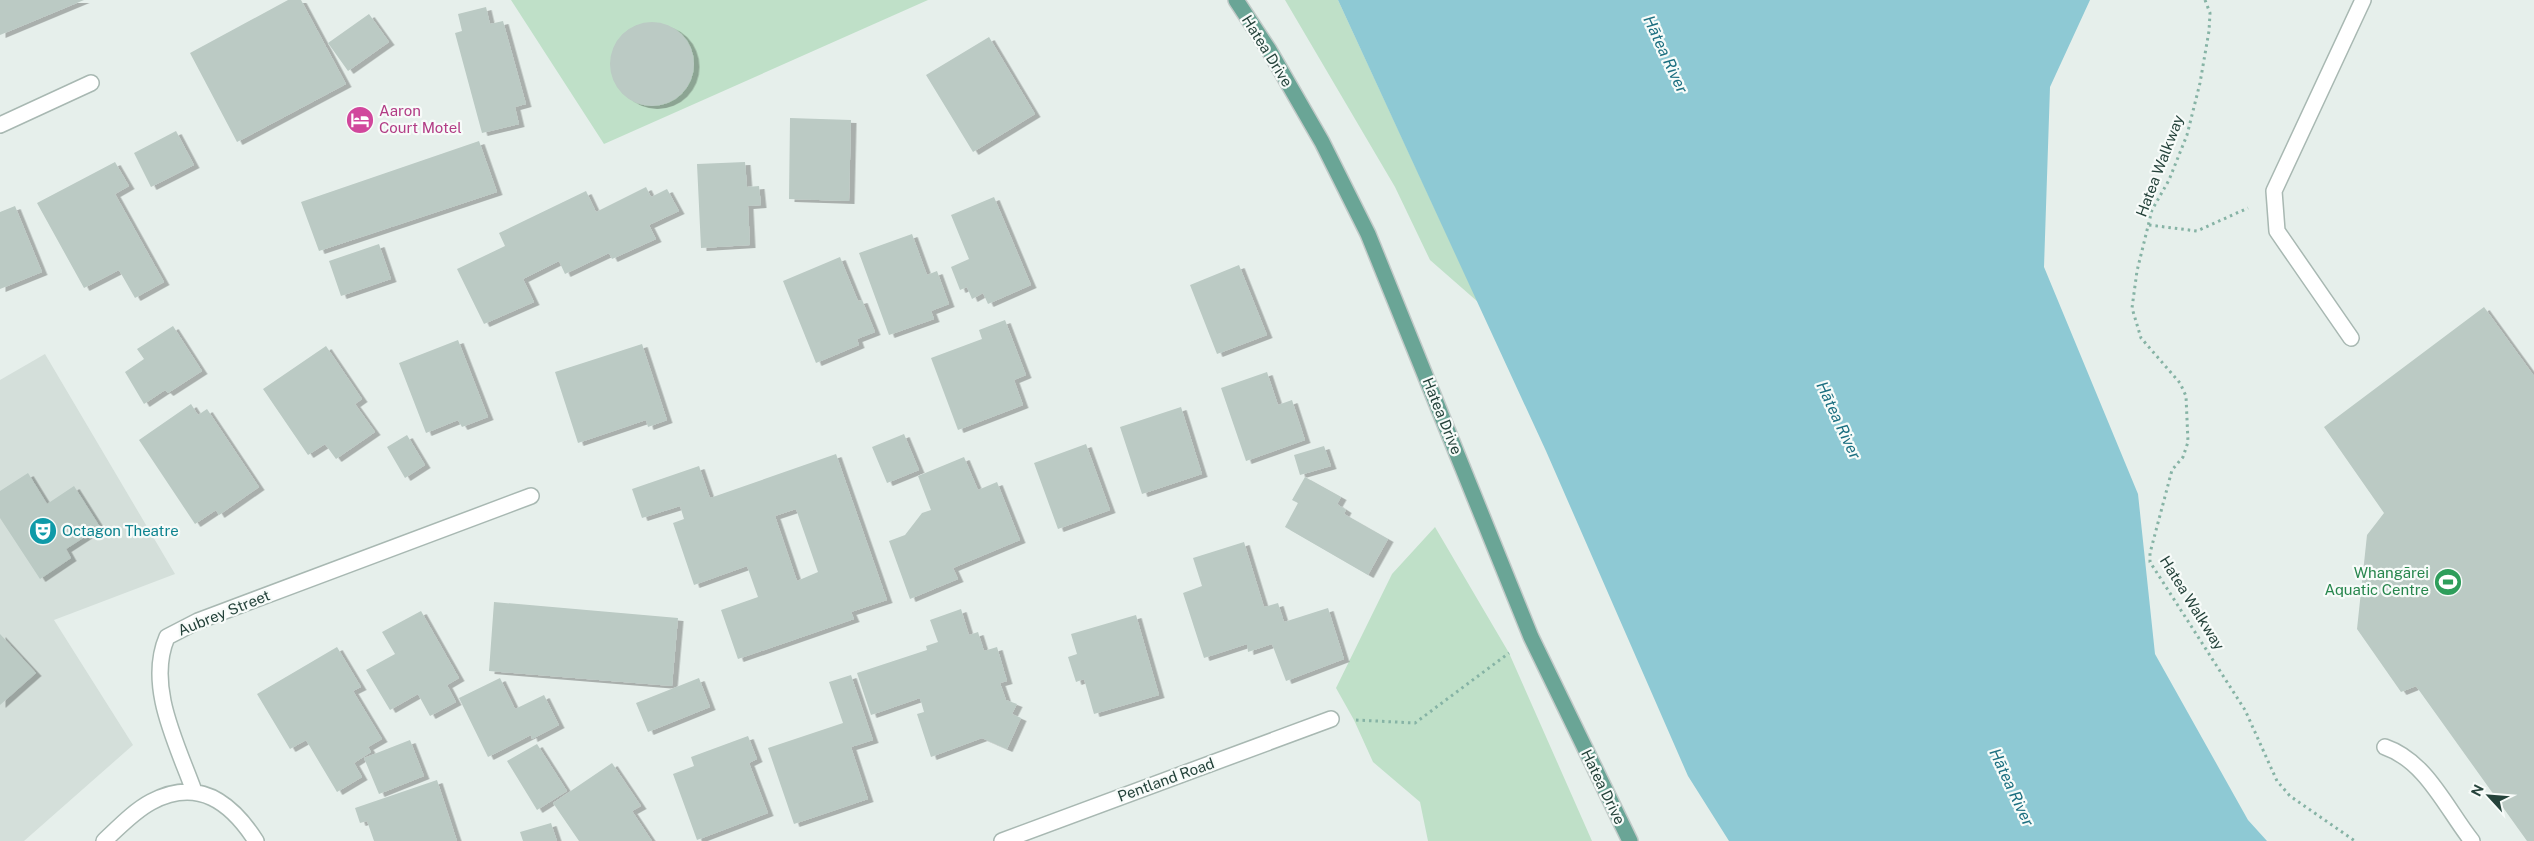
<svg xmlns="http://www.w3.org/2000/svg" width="2534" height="841" font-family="'Public Sans',sans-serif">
<defs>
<filter id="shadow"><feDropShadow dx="5.5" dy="3" stdDeviation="0" flood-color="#0004"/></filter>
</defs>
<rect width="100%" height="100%" fill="#e6efeb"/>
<path fill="#d4dfda" d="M45 354 175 574 54 620 133 745 24 841H0V380Z"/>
<path fill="#bfe0c8" d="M511 0H928L604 144Z
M1285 0H1338L1478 302 1430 260 1395 187Z
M1435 527 1509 653 1592 841H1428L1420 802 1373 762 1354 720 1336 688 1392 574Z"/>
<path fill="#8ec9d4" d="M1338 0H2090L2050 87 2044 267 2138 494 2155 654 2248 820 2267 841H1729L1688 776 1546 451Z"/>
<path fill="#bbcac4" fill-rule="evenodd" filter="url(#shadow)" d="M0 0H84L0 35Z
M288 0H301L346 84 237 142 190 53Z
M486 7 490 24 503 21 526 104 515 107 519 124 482 133 455 33 462 31 458 14Z
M369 14 389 42 348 71 328 43Z
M610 64a42 42 0 1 1 84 0a42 42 0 1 1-84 0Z
M989 37 1035 114 973 152 926 75Z
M790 118 851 120 849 201 789 199Z
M176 131 194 165 151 187 134 153Z
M479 141 497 192 319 251 301 202Z
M115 162 129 186 115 194 164 282 135 298 119 270 84 288 37 203Z
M745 162 747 187 759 186 761 205 748 206 750 245 701 248 697 164Z
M646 187 651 197 667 189 679 211 649 225 656 239 612 259 609 253 565 274 559 261 523 279 534 302 484 324 457 269 505 246 499 233 586 191 596 212Z
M994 197 1031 285 988 304 983 293 972 299 967 287 960 290 951 267 969 259 951 215Z
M15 206 42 272 0 289V212Z
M912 234 927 275 937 271 949 304 931 311 934 319 889 335 859 253Z
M379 244 391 279 341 296 329 261Z
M840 257 858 301 862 300 875 332 857 339 859 345 816 363 783 281Z
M1239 265 1267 335 1217 354 1190 285Z
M2484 307 2534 376V841H2527L2416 686 2401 692 2357 629 2367 535 2384 513 2324 427Z
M1005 320 1026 375 1014 380 1023 405 958 430 931 358 982 339 979 330Z
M173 326 202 371 168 393 165 390 144 404 125 372 144 359 137 349Z
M458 340 488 417 462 427 458 420 426 433 399 363Z
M642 344 667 420 648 427 646 420 578 443 555 372Z
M326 346 362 399 355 404 375 432 336 459 325 444 308 455 263 389Z
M1267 372 1278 405 1292 400 1305 440 1246 461 1221 388Z
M191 404 198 415 207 409 259 487 219 515 216 510 195 524 139 440Z
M1181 407 1202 474 1142 494 1120 427Z
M904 434 919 470 887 483 872 447Z
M407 435 425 465 405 478 387 447Z
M1086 444 1110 510 1058 529 1034 463Z
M1324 446 1331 466 1300 475 1294 455Z
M836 454 887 600 851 612 854 619 738 659 721 610 758 597 747 566 694 585 673 523 684 519 680 506 642 518 632 489 699 466 710 498ZM796 509 818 572 797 581 775 516Z
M964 457 978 490 997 482 1020 540 953 568 958 579 910 599 889 541 905 535 922 513 931 510 918 476Z
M28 473 47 504 74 486 100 527 66 549 71 558 40 579 0 518V491Z
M1305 477 1341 497 1337 504 1346 510 1344 514 1388 539 1368 575 1285 527 1298 503 1292 500Z
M1244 542 1264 607 1278 603 1284 622 1328 608 1344 659 1286 681 1272 644 1248 652 1247 644 1204 658 1183 593 1202 586 1193 558Z
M494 602 678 618 672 686 489 671Z
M961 609 969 635 978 632 984 651 997 647 1007 681 1000 683 1006 700 1017 704 1012 714 1021 718 1007 749 982 738 931 757 917 714 924 712 920 698 871 715 857 673 927 650 926 646 938 642 930 620Z
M421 611 459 678 447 685 456 702 430 716 418 694 390 710 366 670 395 654 382 632Z
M1136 615 1159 695 1094 714 1084 679 1076 682 1068 657 1077 654 1071 634Z
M0 634 36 673 0 705Z
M337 647 361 687 353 691 382 739 368 747 371 752 354 763 362 777 337 792 306 740 290 749 257 694Z
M851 675 873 740 851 747 868 799 794 824 768 748 843 723 829 682Z
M500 678 515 709 544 695 559 725 532 739 531 735 488 757 459 698Z
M699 678 710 707 648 732 636 703Z
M748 736 757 759 749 763 768 813 697 840 673 774 694 766 691 757Z
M410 740 424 776 379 794 364 758Z
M537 744 567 791 537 810 507 761Z
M612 763 641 806 632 811 652 841H579L553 803Z
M437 780 457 841H374L367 821 360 823 355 808Z
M551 823 557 841H523L520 832Z"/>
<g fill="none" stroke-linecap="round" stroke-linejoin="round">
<defs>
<path id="minor" d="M0 125 91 83
M2351 338 2277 231 2274 191 2363 0
M2385 747C2426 761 2446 808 2472 841
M194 791C177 744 146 686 167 637L198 621 531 496
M104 841C118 828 134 811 151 802 198 777 231 802 256 841
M1002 841 1331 719"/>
<path id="major" d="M1236 0 1269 50 1322 142 1368 234 1531 637 1630 841"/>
</defs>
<use href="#minor" stroke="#a8b8b2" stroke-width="18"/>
<use href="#major" stroke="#c2cac8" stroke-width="18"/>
<path stroke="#86b3a5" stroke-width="3" stroke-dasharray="2.5 4" stroke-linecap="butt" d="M2205 0 2210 13 2209 31 2200 83 2187 135 2169 180 2152 210 2137 271 2132 308 2141 338 2180 383 2186 396 2188 442 2183 457 2172 470 2150 553V562L2245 710 2277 781 2290 796 2355 841
M2149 225 2197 231 2248 208
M1356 720 1415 723 1509 653"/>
<use href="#minor" stroke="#fff" stroke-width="15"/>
<use href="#major" stroke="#6aa596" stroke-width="15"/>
</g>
<defs>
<symbol id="hotel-disc" viewBox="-11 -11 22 22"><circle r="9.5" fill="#d1479c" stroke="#f7fbf9"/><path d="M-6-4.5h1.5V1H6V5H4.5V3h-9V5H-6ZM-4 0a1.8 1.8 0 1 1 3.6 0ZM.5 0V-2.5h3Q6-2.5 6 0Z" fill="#fff"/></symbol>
<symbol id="theatre-disc" viewBox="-11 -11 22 22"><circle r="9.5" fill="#0f9aa8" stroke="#f7fbf9"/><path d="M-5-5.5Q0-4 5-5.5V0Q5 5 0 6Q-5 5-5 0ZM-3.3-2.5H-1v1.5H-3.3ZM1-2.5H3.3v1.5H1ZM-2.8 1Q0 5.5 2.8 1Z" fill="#fff"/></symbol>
<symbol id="stadium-disc" viewBox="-11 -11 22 22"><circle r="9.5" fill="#2e9e5b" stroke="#f7fbf9"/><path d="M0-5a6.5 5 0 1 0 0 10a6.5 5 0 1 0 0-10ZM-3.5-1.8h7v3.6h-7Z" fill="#fff"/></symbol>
</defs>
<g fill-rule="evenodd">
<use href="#hotel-disc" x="344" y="104" width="32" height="32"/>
<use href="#theatre-disc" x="27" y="515" width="32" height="32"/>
<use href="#stadium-disc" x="2432" y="566" width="32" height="32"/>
</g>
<g text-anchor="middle" stroke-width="4.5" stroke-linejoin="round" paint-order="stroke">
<g font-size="15" fill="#24423a" stroke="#f7fbf9">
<text transform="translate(1267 51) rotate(58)" y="5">Hatea Drive</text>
<text transform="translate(2160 166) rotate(-69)" y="5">Hatea Walkway</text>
<text transform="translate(1442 416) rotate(68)" y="5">Hatea Drive</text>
<text transform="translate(2192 603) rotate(58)" y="5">Hatea Walkway</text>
<text transform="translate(224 613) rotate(-22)" y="5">Aubrey Street</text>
<text transform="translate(1166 780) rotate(-20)" y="5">Pentland Road</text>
<text transform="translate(1603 787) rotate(64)" y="5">Hatea Drive</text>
</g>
<g font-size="15" fill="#b23c85" stroke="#f7fbf9" text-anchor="start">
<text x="379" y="116">Aaron<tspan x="379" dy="17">Court Motel</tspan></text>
</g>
<g font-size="15" fill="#0d838f" stroke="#f7fbf9" text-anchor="start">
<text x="62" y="536">Octagon Theatre</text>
</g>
<g font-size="15" fill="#27864d" stroke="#f7fbf9" text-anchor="end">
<text x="2429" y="578">Whangārei<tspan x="2429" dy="17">Aquatic Centre</tspan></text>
</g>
<g font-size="16" font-style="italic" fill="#1c6f80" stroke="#f7fbf9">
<text transform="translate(1666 54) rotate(65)" y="6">Hātea River</text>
<text transform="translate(1839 420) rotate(65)" y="6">Hātea River</text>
<text transform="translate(2012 787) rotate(65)" y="6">Hātea River</text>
</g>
</g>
<g transform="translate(2489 796) rotate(296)" stroke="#f7fbf9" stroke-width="4" paint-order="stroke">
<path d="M0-4L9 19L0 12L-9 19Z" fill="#24423a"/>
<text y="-8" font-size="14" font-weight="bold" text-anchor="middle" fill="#24423a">N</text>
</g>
</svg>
